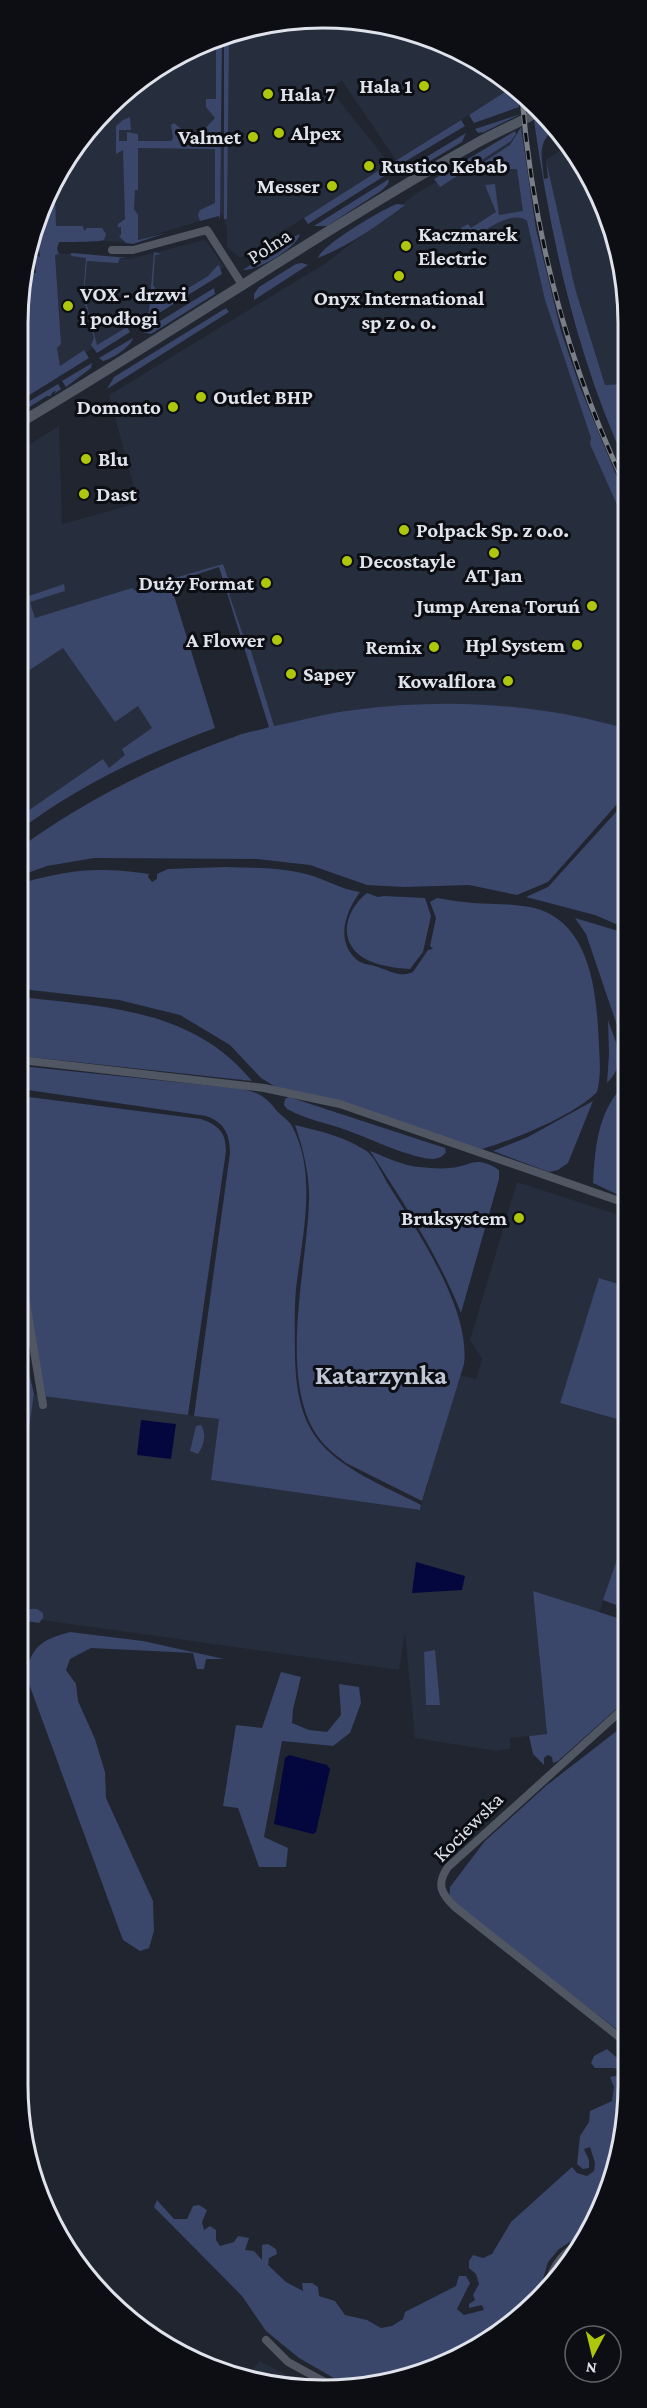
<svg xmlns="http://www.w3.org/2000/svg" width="647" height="2408" font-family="'Crimson Pro',serif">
<rect width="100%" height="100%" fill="#20252f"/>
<path fill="#262d3d" d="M264 24H383L476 59 512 88 396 160 342 81 329 88 390 164 240 258 227 247V228L222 214 129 243 53 237 51 198 69 154 153 70 219 42 220 143H224L228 39Z
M516 136 536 251 547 301 567 366 626 510V731L589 720 537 710 482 705 434 704 354 710 269 727 219 567 170 583 215 728 163 748 82 787 22 828 23 448 59 426 62 524 138 503 109 395 326 263 417 193Z
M568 145 598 189 626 284V440L605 385 575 288 546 160Z
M204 240 208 243 224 267 56 371 53 253 130 259Z
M517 1182 625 1217V1286L600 1278 560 1403 624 1421V1539L599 1613 533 1592 547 1734 510 1738V1749L496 1751 415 1738 405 1633 399 1670 20 1617V1493L34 1394 220 1419 211 1480 420 1510 459 1375 476 1379 482 1359 470 1340Z
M260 2361 285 2374 310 2389H303L248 2374Z"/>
<path fill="#3a466a" d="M229 38 227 219H224V40Z
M222 41 220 220 219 216 200 221 198 215 200 210 215 203V149L138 148V190H135L134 209 138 215V240L166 233 133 244 126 243 119 236 121 235V227H118V224L125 219 123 150 116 154V126L123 120 130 117 131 130H119V141H127V132L138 134V141H171L173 138 171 125 174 123 194 140 215 118 206 107V99H216V44Z
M511 88 519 94V107L474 123 469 115Z
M521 114 484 132 478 133 475 129Z
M545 115 557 128C536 141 542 157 544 179L548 178 546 160 575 288 605 385 626 384V464C576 355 551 239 534 121Z
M461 120 465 126 401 164 395 163V161Z
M521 127 536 229 561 331 580 387 626 499V525L590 444 591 438 545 300 527 221C511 209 483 232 469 241L461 228 468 224 471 228 496 212 485 185 495 184 499 215 523 211 517 169H510L509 162H489V170L477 175 473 169 510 145Z
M515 131 516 134 511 141 440 187 434 179Z
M466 133 462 142 425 164 423 159Z
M386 166 389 173 308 224 304 218Z
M389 179 388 184 381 191 327 226H314Z
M55 189 56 226H83L84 231 87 228H102L106 234 104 240C99 242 67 242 59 242L57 249 59 254 55 255 61 344 57 348 60 366 84 350 89 358 23 399 24 273H36L35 255 40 257 39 249H35V236L38 230 44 231V225H40Z
M397 204 405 205C377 226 350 245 318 258 321 246 382 209 397 204Z
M300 234C297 248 257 271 243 270 260 259 283 240 300 234Z
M154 252 161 254 155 255 153 285 163 299 181 289 185 290 208 276 217 266 219 265 222 274 138 326 134 321 149 312Z
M72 253 129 258 142 255 130 258H120L118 263 87 261 84 294 97 345 127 327 130 332 97 353 91 345 94 338 83 296 86 258 72 256 70 254Z
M302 263 308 265 254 300V294L259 287 296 264Z
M214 288 215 294 151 334 142 332Z
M226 308 229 312 107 389 114 377Z
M133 338C131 347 110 360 103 361L99 358Z
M92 363 91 368 66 387 62 381Z
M58 384 61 389 54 394 56 391 53 392 50 396H47L23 411V405Z
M223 564 233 592 229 594 245 641H248L274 726C300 721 327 713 354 710 442 698 541 703 626 729V794L548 882 517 895 469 885 404 887 367 885 310 865 257 859 94 858 47 866 22 875V846C87 799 158 764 234 737 245 732 258 731 269 727L219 567 170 583 215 728C143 755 84 783 22 828V815L103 759 109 768 125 755 122 749 152 728 138 706 115 722 63 648 22 675 23 598 64 584 65 591 30 602 35 618 132 588 136 591 140 589 136 577H139L140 583 143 587Z
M626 801 625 928 595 915 526 897 548 887Z
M225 867C252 868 279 867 306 874 325 879 340 889 360 892 346 911 335 940 356 959 362 965 370 964 378 967 390 971 400 978 413 972L428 950 433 949 430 946 436 918 430 902 437 898C449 900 461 902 473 903 497 905 528 902 550 914 594 938 597 1003 599 1046 600 1061 601 1078 597 1092 575 1115 513 1140 482 1149L274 1086 261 1078 230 1045 180 1015 119 1000 22 989V883C72 869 98 867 149 874L148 877 152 882 157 879V874L168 869Z
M367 893 378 897 384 896 425 898 431 916 423 952 410 969C393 968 369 965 356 952 338 933 349 907 367 893Z
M575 918 625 933V1065L624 1066 623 1043 586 934Z
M21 997C107 1007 193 1009 252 1081L21 1056Z
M608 1020C616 1044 628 1062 607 1083L609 1054Z
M21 1066 243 1089C259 1093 266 1097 276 1110 281 1116 288 1119 292 1126 318 1175 302 1237 296 1289 294 1311 295 1334 295 1357 296 1385 299 1412 315 1436 338 1469 387 1487 421 1505L420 1510 211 1480 219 1419 194 1416 230 1153C230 1134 224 1122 206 1116L21 1089Z
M625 1084V1198L593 1183C595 1147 598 1110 625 1084Z
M21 1096 201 1119C218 1125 226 1132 226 1151L188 1415 43 1396 21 1257Z
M289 1097 445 1148 446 1152C443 1156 440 1158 434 1159 412 1159 371 1139 349 1131 328 1123 307 1120 287 1109L284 1105 285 1099Z
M593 1101 568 1163 558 1170 549 1172 493 1151 528 1137Z
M295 1125C319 1131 343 1136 365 1150 374 1155 382 1174 388 1184 416 1229 471 1309 464 1364L422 1501 346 1463C337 1456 326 1448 319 1438 277 1381 307 1268 309 1201 310 1176 303 1148 295 1125Z
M370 1151C386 1157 403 1166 420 1167 429 1168 440 1169 449 1168 472 1167 474 1154 499 1170V1179L461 1313C438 1255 404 1203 370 1151Z
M599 1278 625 1286 624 1421 560 1403Z
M20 1351 25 1354 34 1394 20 1493Z
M201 1425C207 1435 204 1445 198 1454L190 1451 196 1426Z
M624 1539V1612L617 1610 616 1605 603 1600Z
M533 1591 624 1620V1702L558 1761 553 1763 552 1757 548 1755 544 1758V1765L533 1754 529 1736 547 1734Z
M20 1609H37L43 1613V1618L39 1623 26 1621 20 1678Z
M70 1632 143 1641 224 1659H206L204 1669H197L193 1653 91 1648 70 1659 66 1670 76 1684 78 1701 95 1739 105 1772 106 1798 153 1901 154 1931 149 1948 140 1951 123 1940 25 1673C34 1644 42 1640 70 1632Z
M435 1650 440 1705H426L424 1652Z
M281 1672 301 1677 293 1709 292 1723 309 1730 327 1732 341 1715 339 1684 359 1687 361 1703 350 1733 333 1746 282 1741 264 1837 288 1848 286 1867H259L238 1808 223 1806 236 1725 262 1728Z
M624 1722 623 2034 449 1902 450 1887 485 1841 547 1785 618 1730Z
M607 2049 616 2057 623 2059V2072L614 2068H595L591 2063 594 2056Z
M620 2075 623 2078V2144L587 2231 559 2249 548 2262 538 2296 509 2327 403 2379 346 2385 299 2358 266 2331 242 2296 154 2207 157 2200 174 2219H187L193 2206 199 2205 207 2210 202 2222 204 2230 210 2226 216 2230V2240L220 2246 234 2242 238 2236 249 2238 245 2250 254 2251 262 2260V2245L268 2244 276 2249 277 2254 269 2258 268 2265 286 2282 303 2291 302 2283H312L318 2287 319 2296 335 2301 345 2315 367 2320 381 2328 392 2326 403 2319 405 2312 456 2286 459 2276H466L470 2283 457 2309 464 2315 484 2310 482 2305 469 2308V2304L475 2300 473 2295 479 2284 476 2274 469 2268V2261L473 2255 483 2258 492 2254 511 2222 572 2167 577 2173 587 2176 594 2171 595 2163 590 2147 584 2149 589 2160V2168L583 2169 577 2164 580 2136 589 2122 590 2111 612 2101 614 2087 610 2077Z"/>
<path fill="#04073d" d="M141 1420 176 1424 171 1459 137 1455Z
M416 1562 465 1576 462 1590 412 1593Z
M289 1755 327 1765 330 1769 316 1832 313 1834 274 1824 285 1758Z"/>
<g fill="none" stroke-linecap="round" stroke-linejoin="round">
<path stroke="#515663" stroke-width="8" d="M112 250H133L207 230 243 286
M21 1060 264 1088 340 1104 625 1203
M21 1272 43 1405
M623 2040 455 1907C441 1894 436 1884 448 1867L624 1708
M548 2286C553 2263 564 2253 583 2240
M266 2340 288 2362 332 2386"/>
<path stroke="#515663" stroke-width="10" d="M23 421C175 331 321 231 475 144 496 132 519 123 540 111"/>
<defs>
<path id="rail" d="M522 97C533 232 568 365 626 487"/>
</defs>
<use href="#rail" stroke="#7a7e87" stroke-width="5"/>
<use href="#rail" stroke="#0c0e13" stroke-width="3" stroke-dasharray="9" stroke-linecap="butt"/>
</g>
<g fill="#aec60c" stroke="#0c0e13" stroke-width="2">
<circle cx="424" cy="86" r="6"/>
<circle cx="268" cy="94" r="6"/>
<circle cx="279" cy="133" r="6"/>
<circle cx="253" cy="137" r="6"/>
<circle cx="369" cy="166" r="6"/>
<circle cx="332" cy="186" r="6"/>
<circle cx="406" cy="246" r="6"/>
<circle cx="399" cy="276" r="6"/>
<circle cx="68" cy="306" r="6"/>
<circle cx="201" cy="397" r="6"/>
<circle cx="173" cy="407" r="6"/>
<circle cx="86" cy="459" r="6"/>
<circle cx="84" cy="494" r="6"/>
<circle cx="404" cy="530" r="6"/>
<circle cx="494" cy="553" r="6"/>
<circle cx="347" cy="561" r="6"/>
<circle cx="266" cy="583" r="6"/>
<circle cx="592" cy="606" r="6"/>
<circle cx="277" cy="640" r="6"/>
<circle cx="577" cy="645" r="6"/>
<circle cx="434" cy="647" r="6"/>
<circle cx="291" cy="674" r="6"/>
<circle cx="508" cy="681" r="6"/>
<circle cx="519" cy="1218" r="6"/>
</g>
<g text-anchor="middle" stroke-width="6" stroke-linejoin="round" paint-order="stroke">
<g font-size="21" font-weight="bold" fill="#e0e3eb" stroke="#0c0e13" text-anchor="end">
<text x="412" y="93">Hala 1</text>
<text x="280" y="101" text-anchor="start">Hala 7</text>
<text x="291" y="140" text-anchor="start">Alpex</text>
<text x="241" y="144">Valmet</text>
<text x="381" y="173" text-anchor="start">Rustico Kebab</text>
<text x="320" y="193">Messer</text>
<text x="418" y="241" text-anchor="start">Kaczmarek<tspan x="418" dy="24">Electric</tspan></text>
<text x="80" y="301" text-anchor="start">VOX - drzwi<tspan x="80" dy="24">i podłogi</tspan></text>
<text x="399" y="305" text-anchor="middle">Onyx International<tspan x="399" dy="24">sp z o. o.</tspan></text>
<text x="213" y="404" text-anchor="start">Outlet BHP</text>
<text x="161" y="414">Domonto</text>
<text x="98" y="466" text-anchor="start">Blu</text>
<text x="96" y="501" text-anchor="start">Dast</text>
<text x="416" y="537" text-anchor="start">Polpack Sp. z o.o.</text>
<text x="359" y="568" text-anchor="start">Decostayle</text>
<text x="494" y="582" text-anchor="middle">AT Jan</text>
<text x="254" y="590">Duży Format</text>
<text x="580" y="613">Jump Arena Toruń</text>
<text x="265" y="647">A Flower</text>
<text x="565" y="652">Hpl System</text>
<text x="422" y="654">Remix</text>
<text x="303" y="681" text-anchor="start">Sapey</text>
<text x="496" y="688">Kowalflora</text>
<text x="507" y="1225">Bruksystem</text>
</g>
<g font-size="21" fill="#e0e3eb" stroke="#0c0e13">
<text transform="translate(269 246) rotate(-33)" y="7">Polna</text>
<text transform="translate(468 1827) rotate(-45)" y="7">Kociewska</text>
</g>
<g font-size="27" font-weight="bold" fill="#c1c7d6" stroke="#0c0e13">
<text x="381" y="1384">Katarzynka</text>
</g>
</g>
<path d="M0 0H647V2408H0ZM323 28H323A295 295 0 0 1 618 323V2085A295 295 0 0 1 323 2380H323A295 295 0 0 1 28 2085V323A295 295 0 0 1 323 28Z" fill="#0c0e13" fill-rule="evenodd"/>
<path fill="none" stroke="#e0e3eb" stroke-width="3" d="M323 28H323A295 295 0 0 1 618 323V2085A295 295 0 0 1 323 2380H323A295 295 0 0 1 28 2085V323A295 295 0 0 1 323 28Z"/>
<g transform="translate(593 2354) rotate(187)"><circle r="28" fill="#0c0e13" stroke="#616369" stroke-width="1.5"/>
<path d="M0-4.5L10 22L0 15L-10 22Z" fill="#aec60c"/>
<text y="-9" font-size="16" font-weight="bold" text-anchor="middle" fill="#e0e3eb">N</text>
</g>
</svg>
